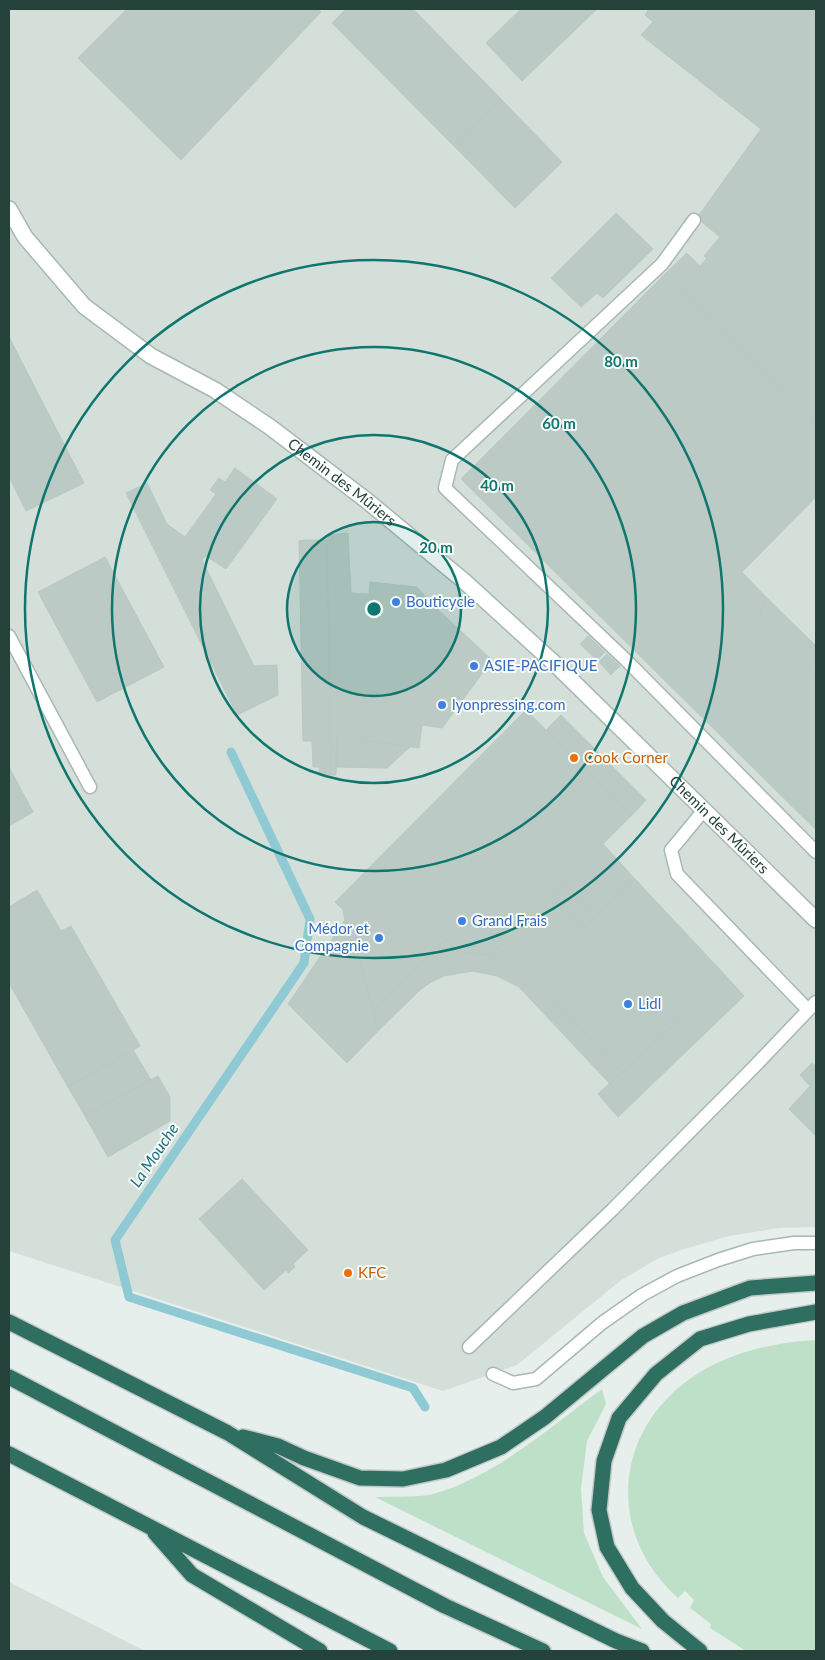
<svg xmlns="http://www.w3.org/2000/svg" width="825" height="1660" font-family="Lato,sans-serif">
<rect width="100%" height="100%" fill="#e6efeb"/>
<path fill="#d4dfda" d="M9 9H816V1227L779 1228 729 1236 681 1250 657 1259 620 1281 517 1365 443 1391 9 1251Z
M9 1582 145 1651H9Z"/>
<path fill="#bfe0c8" d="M816 1340V1651H746L710 1628 711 1624 690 1608 694 1600 685 1591 678 1598C604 1532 614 1427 697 1374 732 1352 775 1342 816 1340Z
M602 1389 606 1404 587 1441 581 1489 584 1533 603 1577 642 1629 375 1497C393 1496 417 1498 433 1494 495 1477 550 1427 602 1389Z"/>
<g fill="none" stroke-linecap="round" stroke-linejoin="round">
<path stroke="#8ec9d4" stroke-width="9" d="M231 752 310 919 304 963 115 1240 129 1297 413 1388 425 1407"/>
</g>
<path fill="#bbcac4" stroke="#b8c9c2" d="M127 9H318L321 12 181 160 78 58Z
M346 9H413L501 99 453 145 332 23Z
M521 9H597L522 81 486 43Z
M649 9H816V422L666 273 687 253 700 266 707 258 704 256 720 237 697 218 761 129 641 35 653 22 645 15Z
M501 99 562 162 515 208 453 145Z
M616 213 653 249 603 298 597 293 581 307 551 278Z
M666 273 816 422V497L742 572 765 596 759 618 816 675V830L461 479Z
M9 337 84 483 26 511 9 477Z
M235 468 277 499 226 569 206 556 202 560 254 666 277 665 278 695 237 715 126 493 147 483 167 524 185 537 216 494 210 490 219 478 225 482Z
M348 533 351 593 369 594 370 582 417 587 434 606 492 660 442 728 422 725 419 748 364 740V738H337L336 775H331L327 535Z
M305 540H327L331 775H319V767H313L312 741H303L299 541Z
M105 557 164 667 97 702 38 592Z
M765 596 816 646V675L759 618Z
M588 636 605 652 597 660 580 644Z
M607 654 620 666 611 675 599 662Z
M526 710 632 815 553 894 584 927 635 879 726 976 622 1073 502 944 490 955 458 952 446 939 373 1011 357 950 351 952 343 910 335 902Z
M561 715 646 800 632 815 546 730Z
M337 738H364V740L411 746 387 768 336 767Z
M9 767 33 812 9 826Z
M603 844 635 879 597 915 565 882Z
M565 882 597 915 584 927 553 894Z
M37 890 61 931 71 926 140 1046 68 1087 9 983V907Z
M345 920 351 952 357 950 373 1011 334 1050 288 1004Z
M446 939 458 952 490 955 502 944 622 1073 610 1084 519 987 497 976 473 971 444 976 431 982 420 990 378 1031 373 1011Z
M726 976 744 996 618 1117 598 1094Z
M373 1011 378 1031 347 1063 334 1050Z
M133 1050 151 1080 85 1116 68 1087Z
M812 1063 816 1067V1136L789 1109 810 1086 800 1075Z
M158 1076 170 1097V1121L108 1157 85 1116Z
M242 1179 308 1250 293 1264 295 1267 288 1273 286 1270 264 1290 199 1219Z"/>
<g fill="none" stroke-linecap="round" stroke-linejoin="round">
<defs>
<path id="service" d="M694 220 662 264 452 460 445 488 626 660 816 852
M9 636 90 787
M704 810 671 850 677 874 808 1010
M469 1347 612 1210 753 1068 816 1002
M493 1374 513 1383 536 1379 602 1323 642 1295 677 1276 718 1260 753 1249 794 1243H816"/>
<g id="tertiary">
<path id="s1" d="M9 209 25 237 84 306 151 356 215 390 270 427 366 500 464 581 554 663 816 920"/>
</g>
<path id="motorway" d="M9 1322 228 1433 363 1517 616 1641 642 1651
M9 1377 445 1606 543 1651
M243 1437 278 1446 304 1458 360 1478 403 1479 446 1470 501 1447 545 1417 643 1336 683 1313 750 1288 816 1283
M9 1454 390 1651
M155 1533 192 1575 320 1651
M700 1651 663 1621 632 1588 607 1547 599 1510 604 1461 619 1418 656 1374 700 1339 749 1324 816 1312"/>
</defs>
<use href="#service" stroke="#a8b8b2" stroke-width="15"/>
<use href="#tertiary" stroke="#a8b8b2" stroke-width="18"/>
<use href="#motorway" stroke="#c2cac8" stroke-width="18"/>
<use href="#service" stroke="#fff" stroke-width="12"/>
<use href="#tertiary" stroke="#fff" stroke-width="15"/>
<use href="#motorway" stroke="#2f6f62" stroke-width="15"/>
</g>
<circle cx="374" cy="609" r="87" fill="#0f766e" fill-opacity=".12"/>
<g fill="none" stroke="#0f766e" stroke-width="2.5">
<circle cx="374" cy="609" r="87"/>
<circle cx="374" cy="609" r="174"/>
<circle cx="374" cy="609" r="262"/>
<circle cx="374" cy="609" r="349"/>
</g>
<g fill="#3f7fe0" stroke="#f7fbf9" stroke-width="2">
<circle cx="396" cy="602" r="5"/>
<circle cx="474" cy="666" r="5"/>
<circle cx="442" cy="705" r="5"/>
<circle cx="462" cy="921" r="5"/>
<circle cx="379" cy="938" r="5"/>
<circle cx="628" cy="1004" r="5"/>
</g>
<g fill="#e8710a" stroke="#f7fbf9" stroke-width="2">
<circle cx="574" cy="758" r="5"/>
<circle cx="348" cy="1273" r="5"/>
</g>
<g text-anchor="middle" stroke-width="4" stroke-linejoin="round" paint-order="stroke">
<g font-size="15" fill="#24423a" stroke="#f7fbf9">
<text dy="5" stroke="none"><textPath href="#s1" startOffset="436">Chemin des Mûriers</textPath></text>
<text dy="5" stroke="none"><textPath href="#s1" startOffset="946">Chemin des Mûriers</textPath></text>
</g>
<g font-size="15" fill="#366cbe" stroke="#f7fbf9" text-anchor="start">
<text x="406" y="607">Bouticycle</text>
<text x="484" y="671">ASIE-PACIFIQUE</text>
<text x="452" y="710">lyonpressing.com</text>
<text x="472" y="926">Grand Frais</text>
<text x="369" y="934" text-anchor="end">Médor et<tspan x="369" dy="17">Compagnie</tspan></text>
<text x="638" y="1009">Lidl</text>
</g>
<g font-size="15" fill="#c56008" stroke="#f7fbf9" text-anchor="start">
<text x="584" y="763">Cook Corner</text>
<text x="358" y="1278">KFC</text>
</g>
<g font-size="16" font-style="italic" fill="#1c6f80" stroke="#f7fbf9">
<text transform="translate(154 1155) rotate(-56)" y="6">La Mouche</text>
</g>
</g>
<circle cx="374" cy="609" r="8" fill="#0f766e" stroke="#f7fbf9" stroke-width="2.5"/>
<g font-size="15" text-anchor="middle" font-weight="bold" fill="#0f766e" stroke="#f7fbf9" stroke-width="4" stroke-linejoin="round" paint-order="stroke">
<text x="621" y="367">80 m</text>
<text x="559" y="429">60 m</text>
<text x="497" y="491">40 m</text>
<text x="436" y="553">20 m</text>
</g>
<rect width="825" height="1660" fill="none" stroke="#24423a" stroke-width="20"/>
</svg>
